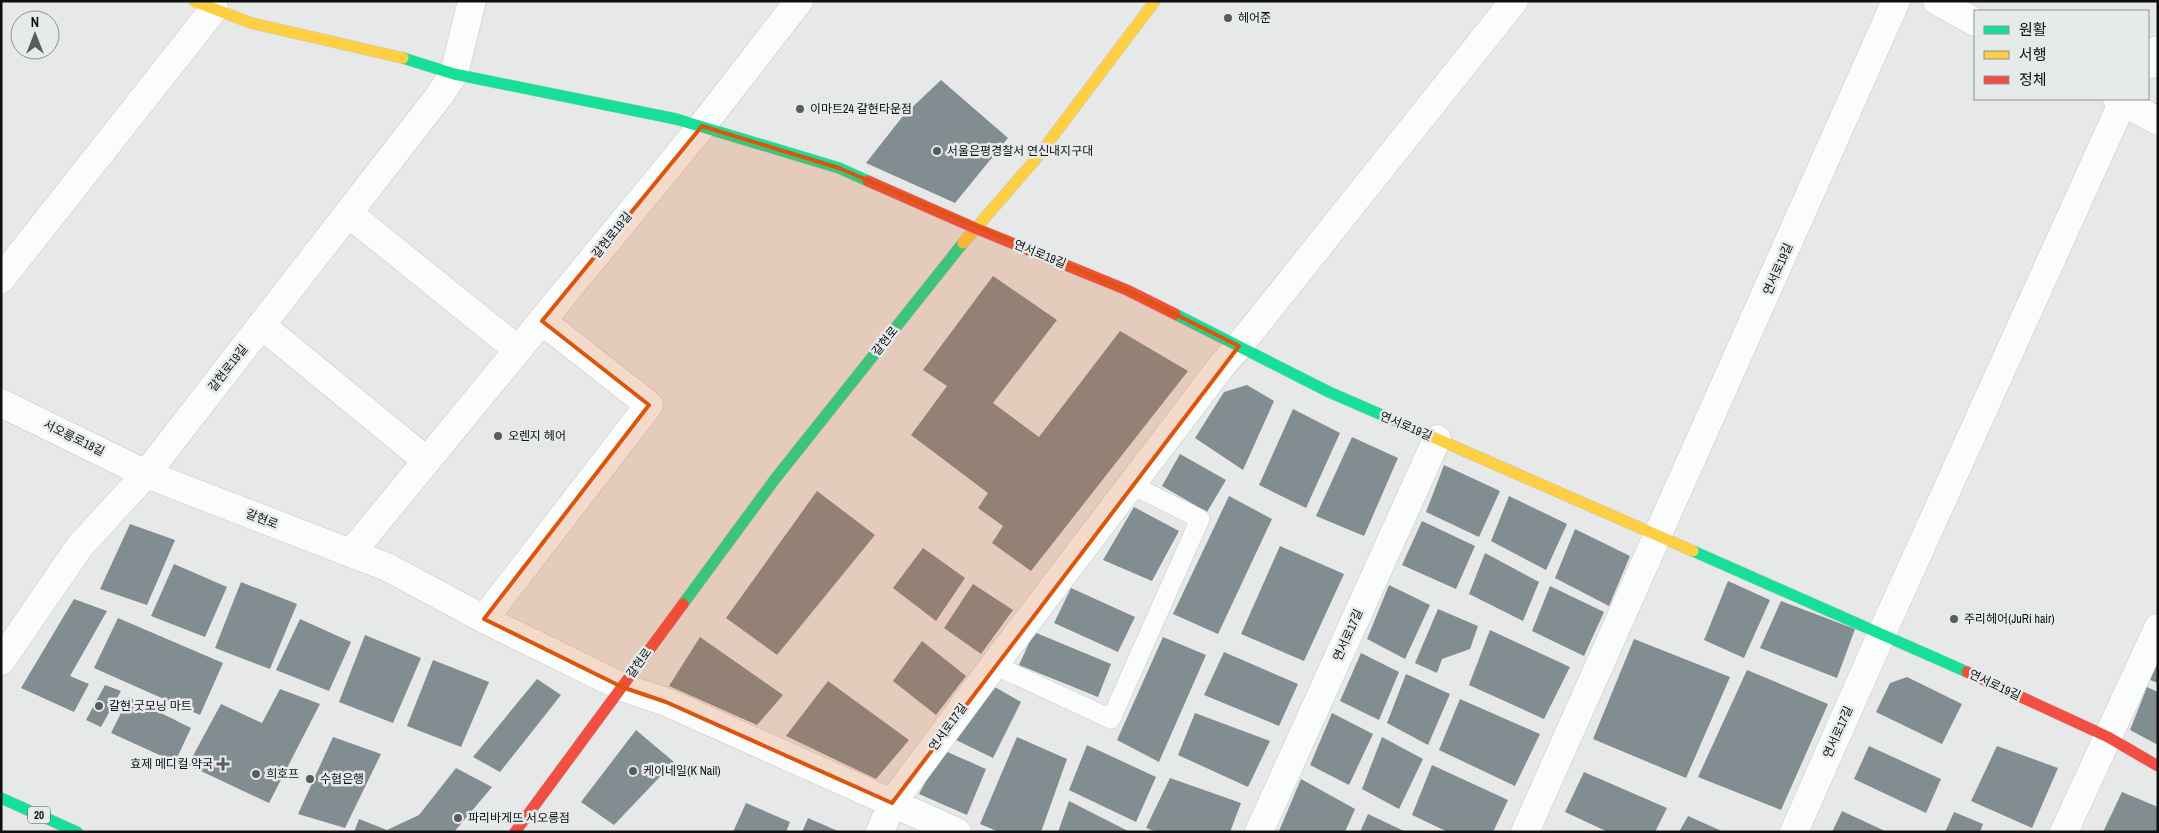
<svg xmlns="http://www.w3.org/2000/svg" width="2159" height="833" font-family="'Archivo Narrow','Noto Sans KR',sans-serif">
<rect width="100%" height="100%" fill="#e7e9e9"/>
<path fill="#828d91" d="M941 80 1008 138 955 203 866 163 903 116Z
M993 276 1057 320 993 403 1039 437 1120 331 1188 371 1031 571 992 543 1003 526 978 508 988 493 911 435 947 386 923 370Z
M1247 385 1274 401 1243 470 1195 438 1224 392Z
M1293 409 1340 433 1306 508 1259 485Z
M1352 437 1398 458 1364 536 1316 516Z
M1180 454 1226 480 1207 512 1162 486Z
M1444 465 1500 491 1479 537 1426 512Z
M817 491 875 535 777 655 726 618Z
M1229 496 1272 519 1218 634 1173 614Z
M1509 496 1567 524 1546 570 1491 541Z
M1134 507 1179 531 1152 581 1103 560Z
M1422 521 1475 546 1456 589 1402 565Z
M130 524 175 540 147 605 100 589Z
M1575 529 1630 556 1609 606 1555 578Z
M1280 546 1344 574 1304 661 1241 634Z
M923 548 965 578 936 621 893 588Z
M1485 553 1539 582 1523 621 1469 594Z
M174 564 227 587 205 637 151 616Z
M1728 581 1770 600 1744 658 1704 640Z
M241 582 297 604 270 669 215 648Z
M973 584 1013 610 981 654 944 628Z
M1389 585 1430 605 1405 659 1367 639Z
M1550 586 1604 612 1584 656 1532 631Z
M1071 588 1135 617 1118 652 1054 623Z
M74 599 107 611 70 676 89 684 74 712 21 688Z
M1781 601 1855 629 1837 678 1760 648Z
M1438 609 1478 626 1470 649 1442 659 1437 673 1415 663Z
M118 618 223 663 200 715 94 668Z
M300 619 351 642 329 691 276 670Z
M1490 630 1570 667 1544 719 1469 685Z
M1034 632 1111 664 1098 697 1019 665Z
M365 635 421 658 393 723 339 702Z
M700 637 783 695 757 725 669 686Z
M1163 637 1206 655 1159 762 1117 740Z
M1634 639 1730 677 1686 778 1593 739Z
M922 641 966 676 936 715 893 681Z
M1224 652 1298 684 1279 726 1204 695Z
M1361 653 1399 672 1379 720 1340 701Z
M433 660 489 682 461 747 407 726Z
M2158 662V683L2150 680Z
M1747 670 1828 704 1781 810 1698 777Z
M1406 674 1450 694 1428 745 1387 723Z
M1907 677 1962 704 1942 744 1876 712 1890 683Z
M537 679 561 695 500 772 473 757Z
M828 681 909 740 876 779 786 736Z
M105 685 121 691 101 727 86 720Z
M993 686 1021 702 993 758 956 740Z
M2147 687 2158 692V745L2130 730Z
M280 689 320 704 269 803 188 765 221 704 262 723Z
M129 697 191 728 175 762 111 733Z
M1460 699 1540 734 1515 786 1439 750Z
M1195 713 1270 741 1248 787 1178 755Z
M1332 713 1373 734 1349 785 1310 765Z
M636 730 674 762 614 825 581 802Z
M333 737 381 754 345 828 298 814Z
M1017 737 1067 759 1041 832H999L980 824Z
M1382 737 1423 759 1399 809 1362 789Z
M1087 745 1156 777 1136 822 1069 790Z
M1869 746 1941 779 1926 813 1854 779Z
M1997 746 2058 768 2032 828 1971 801Z
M943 750 986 769 967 815 919 794Z
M1432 765 1508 800 1493 832H1448L1412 815Z
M456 768 492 787 454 832H354L359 819 387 830 419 815Z
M1584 772 1667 808 1655 832H1608L1565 812Z
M1170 778 1241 803 1230 832H1157L1146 828Z
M1301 779 1355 809 1345 832 1279 831Z
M2122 792 2158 807V832H2103Z
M1069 801 1130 832H1058Z
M746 803 790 822 786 832H733Z
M1842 811 1887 832H1832Z
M1954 812 1983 824 1980 832H1945Z
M1368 814 1406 832H1360Z
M1688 816 1724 832H1679Z
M808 818 840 832H802Z"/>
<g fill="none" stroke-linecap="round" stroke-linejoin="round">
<defs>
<path id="lane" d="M994 665 1111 719 1200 519 1132 485"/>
<path id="street" d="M1937 1 1975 22
M2148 65 2158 50
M2117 99 2158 121
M348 213 518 350
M1 279 214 9
M261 325 427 461
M1 403 146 474 387 567 484 619 622 687 666 702 957 832
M351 553 702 126 799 1
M484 619 649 405 542 321
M1 661 80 546 146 474 439 96 454 74 472 1
M880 832 892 803 994 665 1223 364 1239 346 1514 1
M1259 832 1437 439
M1525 832 1896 1
M1794 832 1882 633 2124 99
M2064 832 2158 628"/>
<path id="fast" d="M403 58 454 74 676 119 839 168 868 181
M1175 314 1329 392 1428 435
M1693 551 1967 672
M683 604 775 479 963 243
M1 798 77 832"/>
<path id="slow" d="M194 1 251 23 403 58
M963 243 1035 160 1155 1
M1428 435 1693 551"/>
<path id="jam" d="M868 181 975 228 1127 290 1175 314
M1967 672 2108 737 2158 766
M515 832 683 604"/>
</defs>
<use href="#lane" stroke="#c5c7c7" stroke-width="20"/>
<use href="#street" stroke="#c5c7c7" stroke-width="29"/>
<use href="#fast" stroke="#c5c7c7" stroke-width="12"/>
<use href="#slow" stroke="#c5c7c7" stroke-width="12"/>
<use href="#jam" stroke="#c5c7c7" stroke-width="12"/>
<use href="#lane" stroke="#fbfcfc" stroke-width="19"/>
<use href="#street" stroke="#fbfcfc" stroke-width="28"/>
<use href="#fast" stroke="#16e098" stroke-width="11"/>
<use href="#slow" stroke="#ffcf43" stroke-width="11"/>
<use href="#jam" stroke="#f24e42" stroke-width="11"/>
</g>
<path fill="#dd550c" fill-opacity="0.2" stroke="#dd550c" stroke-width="4" stroke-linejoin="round" d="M702 126 839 168 1127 290 1239 346 892 803 666 702 622 687 484 619 649 405 542 321Z"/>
<g fill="#5a5b5b" stroke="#e6eaea" stroke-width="2">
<circle cx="1228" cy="18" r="5"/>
<circle cx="800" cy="109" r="5"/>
<circle cx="937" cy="151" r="5"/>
<circle cx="498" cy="436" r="5"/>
<circle cx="1954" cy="619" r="5"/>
<circle cx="99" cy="706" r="5"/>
<path d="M220.5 756.5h5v5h5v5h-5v5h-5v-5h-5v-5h5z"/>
<circle cx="633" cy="771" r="5"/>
<circle cx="256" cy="774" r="5"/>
<circle cx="310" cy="779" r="5"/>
<circle cx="458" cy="818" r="5"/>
</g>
<g text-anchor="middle" stroke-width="5" stroke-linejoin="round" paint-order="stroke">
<rect fill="#e6eaea" stroke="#4f5151" stroke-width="1" x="28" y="806.5" width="22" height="17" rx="4"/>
<g font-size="11" font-weight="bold" fill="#0e0f0f">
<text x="39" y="819">20</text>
</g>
<g font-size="12" fill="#0e0f0f" stroke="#e6eaea" text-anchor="start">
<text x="1238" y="22">헤어준</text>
<text x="810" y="113">이마트24 갈현타운점</text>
<text x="947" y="155">서울은평경찰서 연신내지구대</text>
<text x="508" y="440">오렌지 헤어</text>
<text x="1964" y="623">주리헤어(JuRi hair)</text>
<text x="109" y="710">갈현 굿모닝 마트</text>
<text x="213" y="768" text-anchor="end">효제 메디컬 약국</text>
<text x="643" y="775">케이네일(K Nail)</text>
<text x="266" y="778">희호프</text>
<text x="320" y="783">수협은행</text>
<text x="468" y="822">파리바게뜨 서오릉점</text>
</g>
<g font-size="12" fill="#0e0f0f" stroke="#e6eaea">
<text transform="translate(612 235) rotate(-51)" y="4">갈현로19길</text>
<text transform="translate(1040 254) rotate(22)" y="4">연서로19길</text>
<text transform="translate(1778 269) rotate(-66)" y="4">연서로19길</text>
<text transform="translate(885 341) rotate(-51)" y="4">갈현로</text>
<text transform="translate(228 368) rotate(-52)" y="4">갈현로19길</text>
<text transform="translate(1406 426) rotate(23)" y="4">연서로19길</text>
<text transform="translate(74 438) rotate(26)" y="4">서오릉로18길</text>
<text transform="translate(262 519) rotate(21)" y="4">갈현로</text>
<text transform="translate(1348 635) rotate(-66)" y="4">연서로17길</text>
<text transform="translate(639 663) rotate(-54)" y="4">갈현로</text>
<text transform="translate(1995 685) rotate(25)" y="4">연서로19길</text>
<text transform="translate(948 727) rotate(-54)" y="4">연서로17길</text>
<text transform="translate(1838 732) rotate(-66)" y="4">연서로17길</text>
</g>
</g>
<rect width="2159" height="833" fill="none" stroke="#0e0f0f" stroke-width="5"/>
<rect x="1974" y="10" width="175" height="90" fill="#e6eaea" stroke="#909292"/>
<rect x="1984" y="26" width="25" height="8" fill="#16e098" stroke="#909292"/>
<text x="2019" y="35" font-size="15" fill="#0e0f0f">원활</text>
<rect x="1984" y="51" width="25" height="8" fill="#ffcf43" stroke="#909292"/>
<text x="2019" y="60" font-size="15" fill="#0e0f0f">서행</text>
<rect x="1984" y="76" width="25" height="8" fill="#f24e42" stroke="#909292"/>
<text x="2019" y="85" font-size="15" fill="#0e0f0f">정체</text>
<g transform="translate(35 35)"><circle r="24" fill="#e6eaea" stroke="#909292"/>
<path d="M0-4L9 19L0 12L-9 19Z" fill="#5a5b5b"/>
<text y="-8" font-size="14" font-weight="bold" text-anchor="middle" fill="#0e0f0f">N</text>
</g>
</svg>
